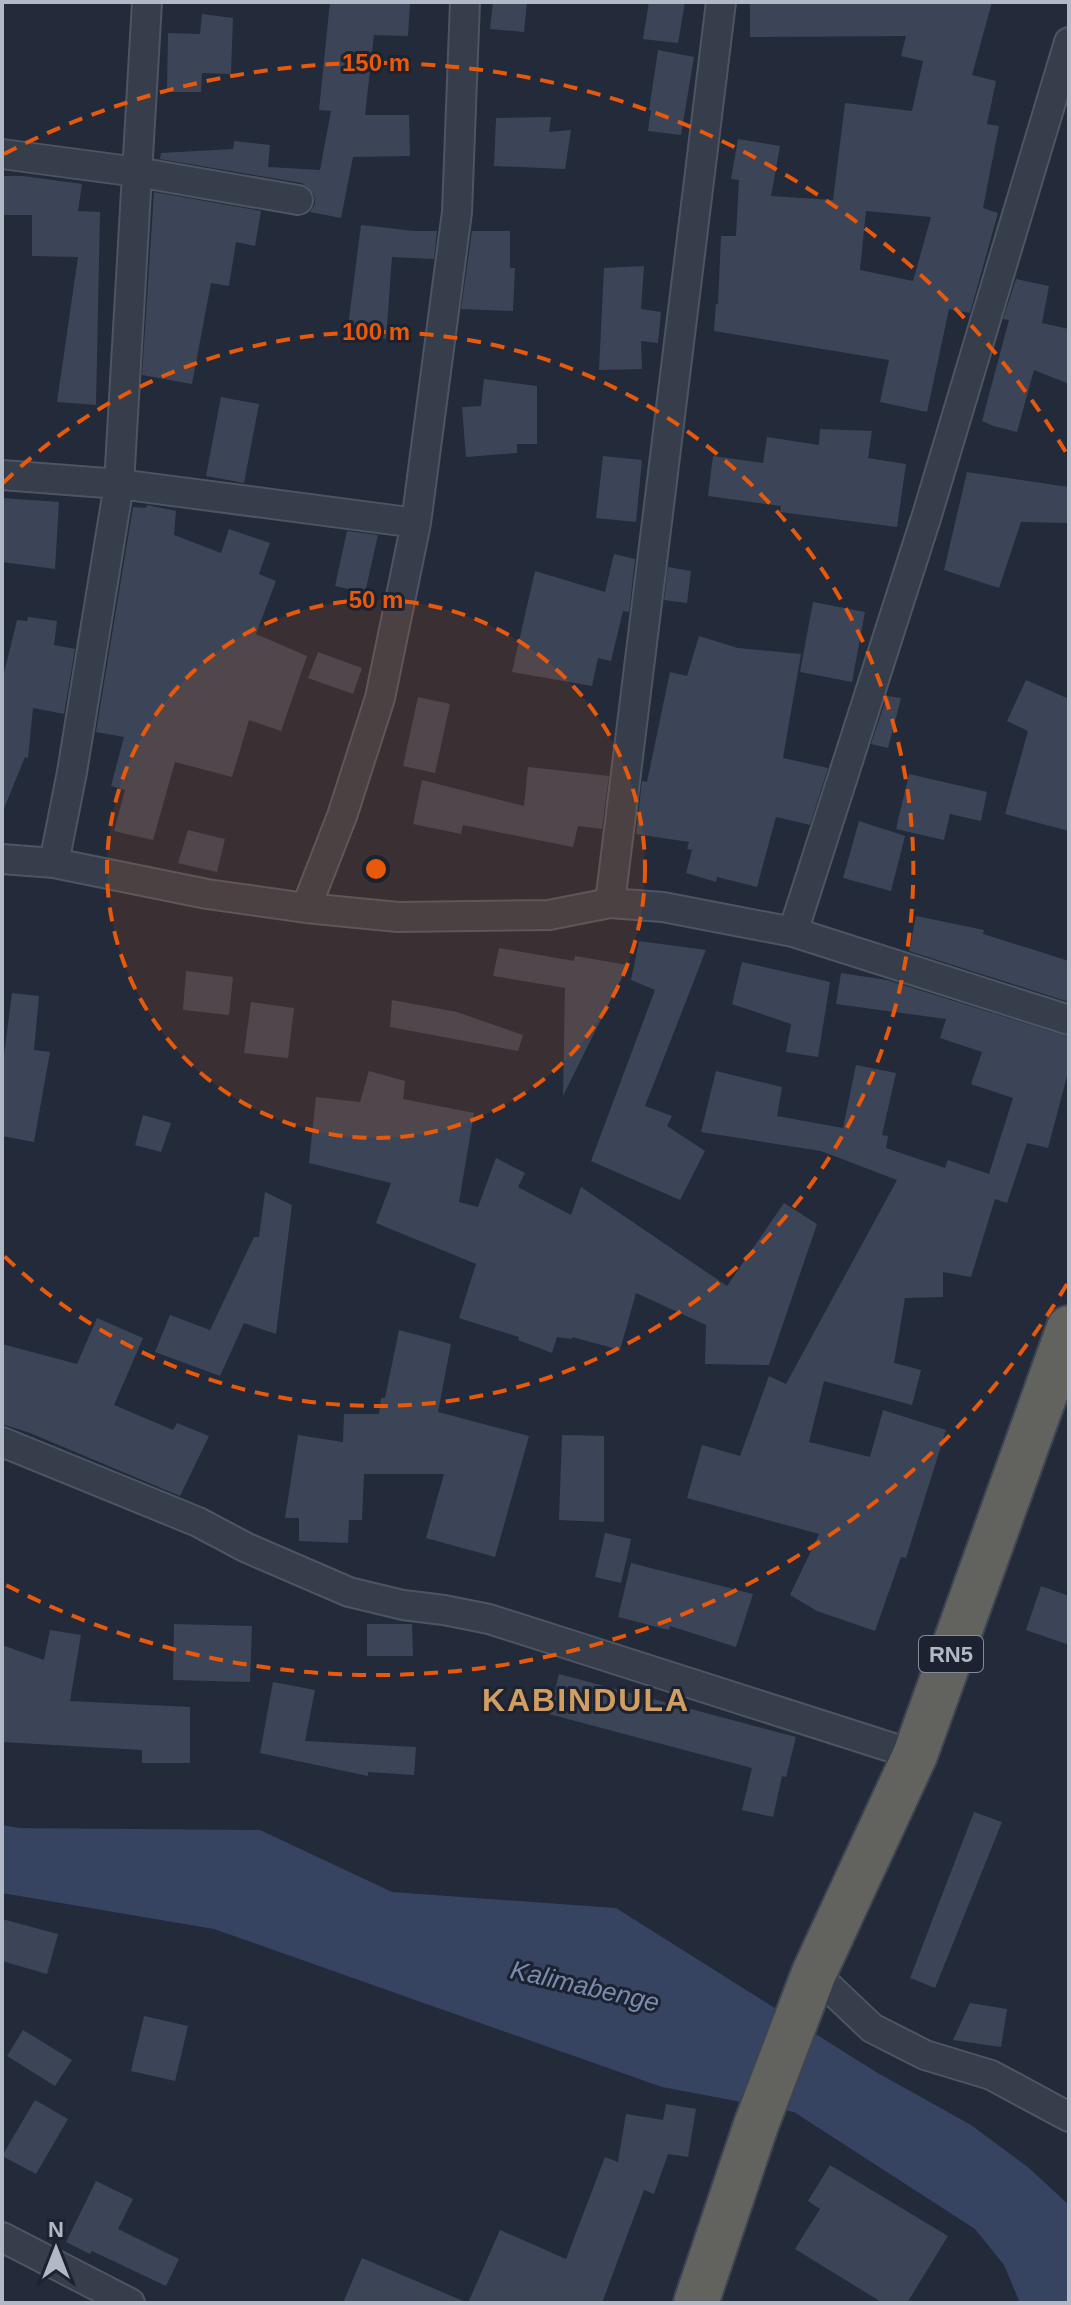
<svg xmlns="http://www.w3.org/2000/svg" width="1071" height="2305" font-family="Helvetica,sans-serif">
<rect width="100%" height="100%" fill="#232a3a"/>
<path fill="#364461" d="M2 1825 19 1828 260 1830 392 1892 616 1908 876 2072 971 2125 1029 2168 1069 2205V2303H1020L1004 2265 975 2229 794 2112 662 2087 214 1929 2 1893Z"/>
<path fill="#3c4557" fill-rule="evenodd" d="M330 2H410L408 36 374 35 365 115H409L410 156 353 157 341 218 310 212 315 204 314 195 309 188 302 183 160 159 161 153 233 149 234 141 270 145 268 167 320 170 331 111 319 110Z
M493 2H527L524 32 490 29Z
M649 2H685L678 43 643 39Z
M750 2H992L972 75 996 81 987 124 999 126 983 208 998 213 970 313 949 309 927 412 880 402 889 360 714 331 716 304H718L721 236H736L739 180 731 179 738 139 780 146 771 196 833 200 845 103 912 111 923 61 901 56 906 36 750 37ZM866 211 931 217 913 281 860 270Z
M202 14 233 18 231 74 202 73 201 92H167L168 33 200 34Z
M658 50 694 57 681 135 648 131 651 110H649Z
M551 117 549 132 571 130 565 169 494 166 496 118Z
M2 176H23L82 184 78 211 100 212 96 405 57 402 78 257 32 256V215H2Z
M154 192 261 211 255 246 236 242 229 286 211 283 192 384 142 375Z
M361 225 414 231H437L434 259 392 257 386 339 347 334Z
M472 231H510V268H515L513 311 461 309Z
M644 266 641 309 661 312 658 343 641 341 642 369 599 370 604 268Z
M1016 279 1049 286 1042 323 1069 329V384L1034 370 1017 432 993 426 982 421 1009 320 1003 319Z
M484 379 537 386V444H517V453L466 457 462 407 481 406Z
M221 397 259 404 244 483 206 476Z
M820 429 872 431 868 458 906 464 897 527 780 512 781 506 708 496 713 456 763 463 767 437 819 445Z
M603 456 642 460 636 522 596 518Z
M967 472 1069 487V523L1021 522 999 588 944 570Z
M2 498 59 502 55 569 2 562Z
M147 505 176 511 174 535 221 553 229 529 270 543 259 574 276 581 256 634 307 656 281 731 249 720 232 777 175 762 153 840 114 831 125 790 111 786 124 737 96 732 133 507 146 508Z
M347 531 378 535 365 593 335 586Z
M614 554 635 559 629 612 623 611 611 661 598 658 592 686 512 672 535 571 605 592Z
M668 567 691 571 687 603 664 600Z
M813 602 865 612 852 682 800 672Z
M28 617 57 621 54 645 75 649 64 714 33 708 28 758 25 757 3 811 2 681 17 620 27 621Z
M699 636 738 648 801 654 783 758 828 768 810 825 776 817 757 887 717 877 716 882 686 873 692 850 687 849 689 842 636 834 642 781 647 782 670 672 687 676Z
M318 652 362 668 353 694 308 678Z
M1026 680 1069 699V831L1005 814 1028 731 1007 721Z
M887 696 901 698 888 748 871 744Z
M418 697 450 704 435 773 403 766Z
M528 767 609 776 602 829 578 826 573 847 463 825 461 834 413 824 422 780 524 806Z
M909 774 987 792 981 821 950 814 944 840 896 829Z
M859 821 905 836 891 891 843 878Z
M188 830 225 839 217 872 178 863Z
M916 916 984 930 983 934 1069 961V1002L909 951Z
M639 941 706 950 645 1106 672 1116 667 1126 705 1151 680 1200 591 1161 655 990 631 980Z
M499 948 574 961 575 956 628 965 563 1096 565 988 493 976Z
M742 962 830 982 818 1057 786 1052 791 1024 732 1004Z
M186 971 233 977 229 1015 183 1010Z
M841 973 887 980 1069 1037V1069L1048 1148 1027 1143 1007 1203 995 1199 971 1277 943 1272V1297L905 1298 894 1363 921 1370 912 1405 824 1381 809 1442 870 1457 883 1410 946 1430 906 1558 901 1557 875 1631 817 1611 790 1595 819 1534 687 1498 702 1445 740 1456 769 1376 786 1384 897 1180 821 1151 701 1132 716 1071 782 1087 777 1116 843 1128 856 1065 896 1073 882 1135 888 1136 886 1148 945 1168 948 1160 989 1174 1013 1098 971 1084 982 1052 940 1038 946 1019 836 1004Z
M12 993 39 996 34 1050 50 1052 34 1142 2 1136V1070Z
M392 1000 457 1012 523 1035 518 1051 390 1027Z
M251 1002 294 1008 288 1058 244 1053Z
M369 1071 405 1081 403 1099 474 1113 459 1202 478 1207 496 1158 525 1173 518 1187 571 1215 581 1187 727 1286 784 1203 817 1224 769 1365 705 1364 706 1325 636 1293 620 1350 572 1337V1339L557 1337 552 1353 518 1340 519 1337 459 1318 476 1264 376 1223 391 1183 309 1163 316 1097 360 1102Z
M143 1115 171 1123 161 1152 135 1145Z
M265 1192 292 1205 276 1334 244 1323 220 1376 155 1352 170 1315 210 1330 254 1237H259Z
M97 1318 143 1338 114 1405 173 1430 177 1423 209 1436 180 1496 30 1433 2 1424V1344L77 1364Z
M399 1330 451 1344 438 1412 529 1436 495 1557 426 1538 444 1474H364L362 1520H349L348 1543 299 1541V1518H285L298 1435 343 1442 344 1414H379L381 1398H385Z
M562 1435 604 1436V1522L559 1520Z
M605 1533 631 1539 621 1583 595 1577Z
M631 1563 753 1594 736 1647 670 1626 669 1630 618 1617Z
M1041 1586 1069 1596V1645L1026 1630Z
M174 1624 252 1626 250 1682 173 1680Z
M367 1624H412L413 1656H367Z
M50 1630 81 1635 70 1701 190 1707V1763H142V1750L2 1742V1645L44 1660Z
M559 1674 796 1737 786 1777 782 1776 773 1817 742 1810 752 1768 549 1714Z
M273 1682 315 1690 305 1741 416 1747 414 1775 368 1772V1776L260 1753Z
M974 1812 1002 1822 935 1988 910 1978Z
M2 1919 58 1934 47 1974 2 1961Z
M970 2003 1007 2009 1001 2047 953 2040Z
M144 2016 188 2026 175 2081 131 2071Z
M23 2030 72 2060 55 2086 7 2056Z
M35 2100 68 2119 36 2174 2 2156Z
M666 2104 696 2109 688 2157 668 2154 654 2194 644 2190 602 2303H468L500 2230 566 2259 605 2157 618 2162 626 2114 663 2120Z
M830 2165 948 2236 907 2303H883L795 2249 820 2209 808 2201Z
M96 2181 133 2199 118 2229 179 2259 166 2286 92 2251 90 2254 66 2242Z
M362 2258 468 2303H343Z"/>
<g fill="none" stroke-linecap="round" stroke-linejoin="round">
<defs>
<path id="minor" d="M2 154 137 172 298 200
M2 475 119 484 416 523
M2 859 54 863 207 894 306 908 398 917 549 915 610 903 663 907 793 932 1069 1020
M54 863 72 772 119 484 147 2
M610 903 721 2
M306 908 342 816 380 698 416 523 457 212 465 2
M793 932 927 515 1069 42
M2 1442 198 1522 247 1548 349 1592 403 1605 444 1610 489 1619 915 1755
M814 1973 872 2028 925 2055 991 2075 1069 2117
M2 2237 130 2303"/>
<path id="trunk" d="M696 2303 756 2125 814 1973 915 1755 1069 1328"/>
</defs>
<use href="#minor" stroke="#4e5562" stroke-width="32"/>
<use href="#trunk" stroke="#3e4552" stroke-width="48"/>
<use href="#minor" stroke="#363d4b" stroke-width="28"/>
<use href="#trunk" stroke="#62625f" stroke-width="44"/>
</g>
<circle cx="376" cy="869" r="269" fill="#e8590c" fill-opacity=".12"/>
<g fill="none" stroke="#e8590c" stroke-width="4" stroke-dasharray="14 10">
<circle cx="376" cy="869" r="269"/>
<path d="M3 483A537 537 0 1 1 3 1255"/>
<path d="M1067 1284A806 806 0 0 1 4 1584M4 154A806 806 0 0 1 1067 454"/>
</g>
<g text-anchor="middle" stroke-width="6" stroke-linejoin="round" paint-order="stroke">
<rect fill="#1c222f" stroke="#848b99" stroke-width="2" x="919" y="1636" width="64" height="36" rx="6"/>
<g font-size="22" font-weight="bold" fill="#b1b8c6">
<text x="951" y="1662">RN5</text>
</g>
<g font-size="26" font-style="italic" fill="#7a8bae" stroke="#1c222f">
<text transform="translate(585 1986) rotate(13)" y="9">Kalimabenge</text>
</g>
<g font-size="32" font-weight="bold" letter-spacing="2" fill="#d19d61" stroke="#1c222f">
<text x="586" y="1711">KABINDULA</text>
</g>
</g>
<circle cx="376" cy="869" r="12" fill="#e8590c" stroke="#1c222f" stroke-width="4"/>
<g font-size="24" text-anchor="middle" font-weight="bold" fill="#e8590c" stroke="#1c222f" stroke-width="6" stroke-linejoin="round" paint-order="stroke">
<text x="376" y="71">150 m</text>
<text x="376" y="340">100 m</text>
<text x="376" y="608">50 m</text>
</g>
<rect width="1071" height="2305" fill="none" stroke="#b1b8c6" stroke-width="8"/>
<g transform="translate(56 2249)" stroke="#1c222f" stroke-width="6" paint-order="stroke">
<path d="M0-6L14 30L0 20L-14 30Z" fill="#b1b8c6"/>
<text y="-12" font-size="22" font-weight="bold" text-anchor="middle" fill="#b1b8c6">N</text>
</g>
</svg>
